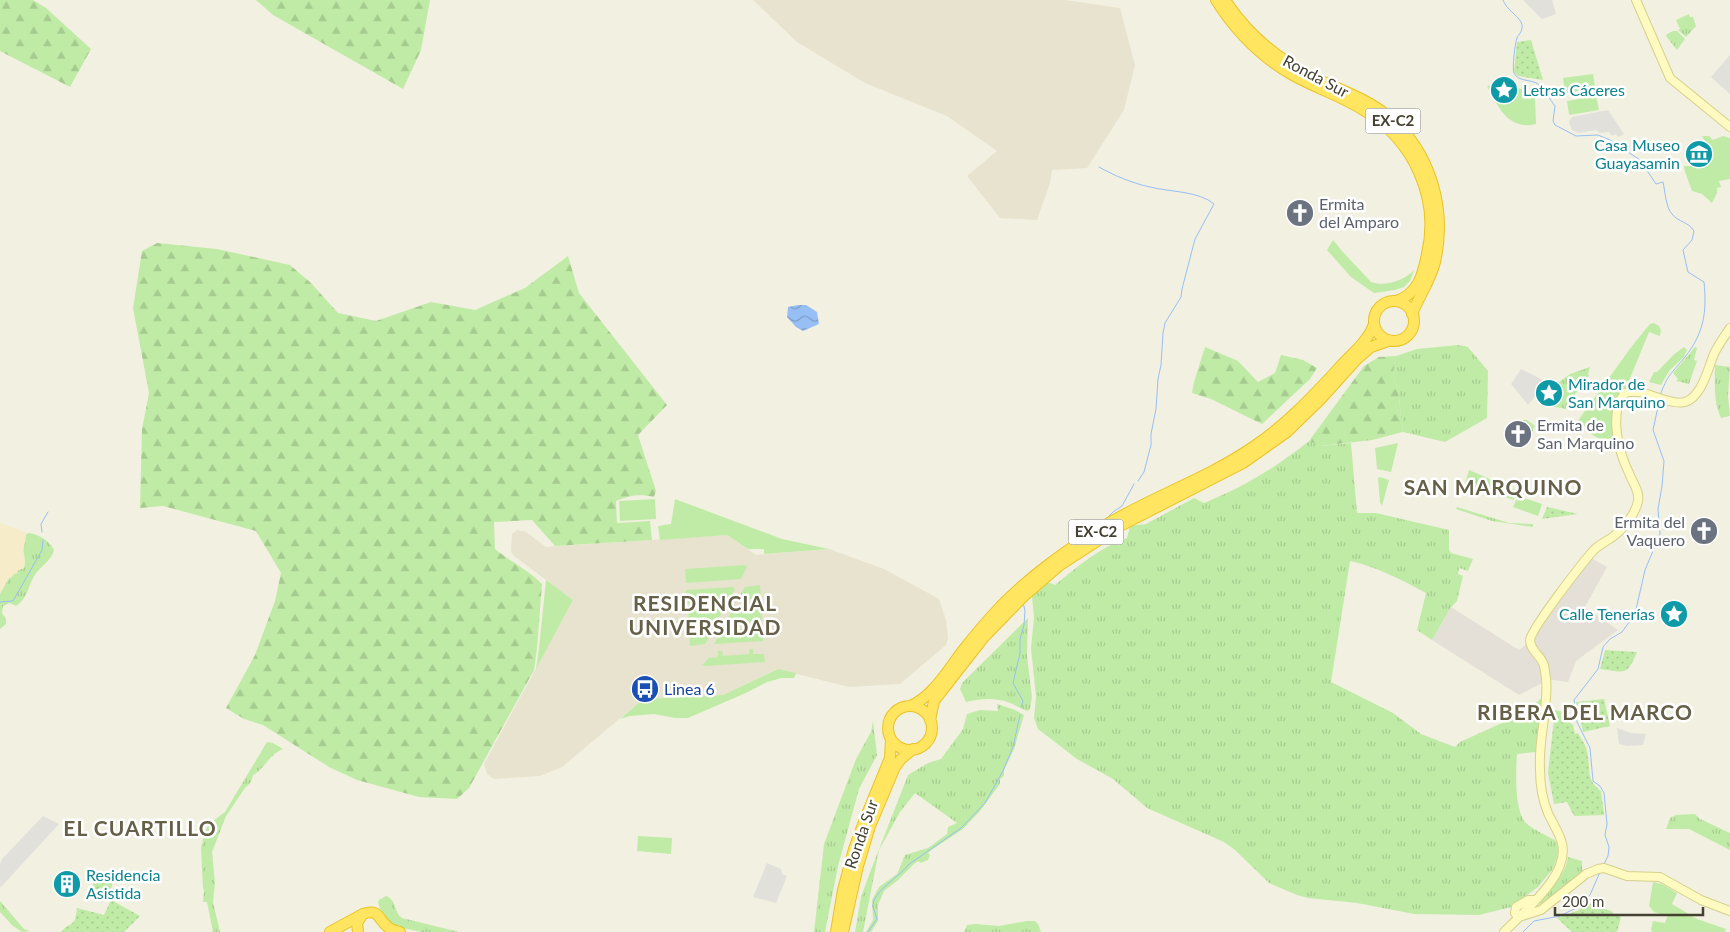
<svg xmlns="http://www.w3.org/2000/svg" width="1730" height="932" font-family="Lato,sans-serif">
<defs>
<pattern id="grass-tufts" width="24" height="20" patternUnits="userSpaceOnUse" patternTransform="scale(1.25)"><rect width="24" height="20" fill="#c0eba6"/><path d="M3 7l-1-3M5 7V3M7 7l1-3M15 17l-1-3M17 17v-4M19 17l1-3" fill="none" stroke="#a6cb8f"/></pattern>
<pattern id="forest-firs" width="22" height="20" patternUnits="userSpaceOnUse" patternTransform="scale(1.25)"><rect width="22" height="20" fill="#c0eba6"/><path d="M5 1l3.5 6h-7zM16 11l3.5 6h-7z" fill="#a6cb8f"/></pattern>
<pattern id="garden-dots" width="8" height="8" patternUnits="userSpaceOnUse" patternTransform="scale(1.25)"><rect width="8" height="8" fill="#c0eba6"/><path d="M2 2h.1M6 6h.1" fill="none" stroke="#a6cb8f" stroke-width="1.8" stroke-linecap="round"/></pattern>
<pattern id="water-waves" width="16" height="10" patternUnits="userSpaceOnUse" patternTransform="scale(1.25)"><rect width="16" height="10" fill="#97bff5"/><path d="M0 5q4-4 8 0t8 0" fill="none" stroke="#7d9dc7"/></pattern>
</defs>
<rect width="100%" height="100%" fill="#f2f0e1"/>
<path fill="#e7e3cf" d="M753 0H1065L1120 8 1135 65 1124 110 1087 168 1052 170 1050 183 1037 220 1000 218 967 176 997 151 947 116 865 83 797 42Z
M517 530 526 532 546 547 727 535 756 555 829 549 884 569 939 599 946 620 948 638 946 645 900 684 849 687 777 669 723 695 643 699 562 767 540 776 494 779 487 774 484 764 573 600 514 556 511 551 512 534Z"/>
<path fill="#f7ecca" d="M0 523 28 533 26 535V543L24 546 26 560 23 568 17 574 9 578 0 594Z"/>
<path fill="#e4e0d7" d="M1591 558 1607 567 1585 607 1618 630 1576 661 1568 682 1552 680 1546 681 1519 695 1432 640 1451 607 1519 650 1534 638Z"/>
<path fill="url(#grass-tufts)" d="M1689 14 1690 17H1693L1696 26 1686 37 1678 30 1680 29 1676 20Z
M1673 31H1677L1685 39 1677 50 1666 36 1667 34Z
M1458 345 1468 347 1488 371 1487 418 1445 442 1403 432 1398 390 1393 373 1396 356 1417 349Z
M1695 347 1697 348 1694 360 1697 361 1689 384 1676 381 1678 379 1673 373Z
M1715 365 1730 367 1728 396 1730 416 1721 418C1713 401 1715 383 1715 365Z
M1590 367 1588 374 1589 375 1568 404 1566 409 1540 404 1555 385 1570 374Z
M1523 420H1527L1535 426 1529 439 1523 436Z
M1309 441 1321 446 1351 443 1357 513H1376L1449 530V550L1451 553 1473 559 1468 571 1459 568 1458 574 1463 576 1457 601 1451 607 1432 640 1417 630 1426 593C1402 580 1377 567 1350 561L1331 682 1393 713 1421 734 1455 747 1460 742 1524 713 1543 697 1536 752 1517 754C1516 770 1514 811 1526 823 1532 829 1548 836 1556 841L1558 849 1557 858 1552 870 1538 887 1511 907 1479 915 1414 914 1357 903 1308 898 1297 895 1269 883 1235 850 1224 842 1147 808 1113 779 1077 759 1038 729 1034 718 1036 697 1031 648 1034 618 1032 596 1036 588 1045 581 1055 585C1077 567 1099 548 1127 538L1130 526 1146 524 1194 498 1204 503C1244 487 1275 468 1309 441Z
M1469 470 1517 491 1514 500 1465 484Z
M1457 507 1509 523 1533 524V527L1492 521 1456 509Z
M28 533C38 534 49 540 54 550 52 559 43 565 37 572 28 583 29 598 16 606L9 603 3 606 2 613 6 619V624L0 629V594L9 578 12 577 14 574 18 573 17 571 24 568C27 557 22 554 24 547 25 543 25 540 26 535Z
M760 585 761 599 740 600 739 597 745 587Z
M1028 618 1027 656 1032 697 1030 709 1028 711C1021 710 1016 705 1010 703 995 697 981 699 966 702L960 689 962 683Z
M710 631 711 634 705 644 690 646 689 632Z
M997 704 1015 710 1024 715 1014 749 1004 770V776L1000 779V784L980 811 963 829 930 851 928 853 930 855 928 860 920 863 919 861 915 863 898 880 884 891 878 905V921L871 932H866L873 920 872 900 879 887 897 874 905 855 928 848 947 834 948 827 957 823 915 793 900 812 879 850 863 932H855L861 897 869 875 908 775 928 763 941 759 963 729 967 714 980 710 998 711Z
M873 721 877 755 859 789 838 866 825 932H814L824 844 856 759 871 732Z
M267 742 273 743 283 749C268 755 265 769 253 775L251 782 245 788 226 816 212 852 215 883 213 902 220 932H213L207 902H203L204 889H203L201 848 205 832 208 825 225 812Z
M1695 814 1700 819 1730 833V850L1689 829H1666L1670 818 1676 815Z
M1568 857 1582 861V873L1540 906 1539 902C1550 887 1565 877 1568 857Z
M386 896C397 900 393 911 402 918L459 932H421L394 926 388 921 380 909 378 902 379 900Z
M0 901 24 929 30 931 22 932 13 926 0 912Z
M1027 921H1035L1038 924 1041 932H964L967 925 975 924 999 926Z"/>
<path fill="url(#forest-firs)" d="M0 0H33L46 8 91 49 70 87 0 51Z
M256 0H430L421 50 403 89 273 15Z
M157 243 217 249 290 265 311 283 338 313 376 321 431 302 475 310 525 288 568 256 579 293 667 405 638 435 656 491 654 497C640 494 630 495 616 501L617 523 650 521 652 540 555 546 532 520 494 522 495 549C511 562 528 570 542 584L537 649 534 670 469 788 457 799 419 797 357 780 329 767 263 725 244 719 226 708 255 655 275 601 281 573 256 531 163 506 140 508 142 429 149 393 133 308 142 251Z
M1205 347 1238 361 1258 382 1275 373 1281 355 1303 360 1317 368 1310 379 1262 424 1211 399 1192 393 1194 382Z
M1396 356 1393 373 1398 390 1403 432 1372 440 1320 446 1309 441 1364 366 1379 357Z"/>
<path fill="#c0eba6" d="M1593 74 1595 88 1565 93 1563 78Z
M1504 83 1524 90 1535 98 1536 124C1508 131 1498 106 1487 86Z
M1596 96 1599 110 1569 115 1567 101Z
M1702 136H1709L1713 140 1723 136 1730 138V179L1719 181 1721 187 1717 188V193L1712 203 1702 194 1692 191 1685 172 1684 166H1692L1693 157H1706L1712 153Z
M1333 240 1342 251 1371 282C1384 287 1404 281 1414 270L1410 281 1404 287 1395 290 1374 293 1351 277 1327 250Z
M1654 323 1659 326 1661 330 1660 336 1649 332 1626 388 1622 389C1609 405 1612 426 1615 445L1601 443 1598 438 1586 431 1585 427 1580 424 1572 428 1571 426 1577 422 1632 346 1650 324Z
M1684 347 1687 350 1684 357 1669 371 1661 385 1649 382 1654 372H1657C1666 363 1673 354 1684 347Z
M1398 443 1391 472 1377 469 1375 448Z
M1380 477 1389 480 1382 506 1380 502 1378 478Z
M1518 496 1542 504 1538 516 1513 507Z
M655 499 656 519 620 521 619 501Z
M675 499 782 539 829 549 764 554V549H748L727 535 660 540 658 526 671 524Z
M745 565 747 567 741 579 686 583 685 569Z
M546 580 573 600 536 669 539 648Z
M733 587 735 589 729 601 687 604 686 590Z
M761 606 762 621 727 622V619L734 608Z
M721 609 723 610 716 623 689 625 688 611Z
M763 628V641L714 644 720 632 722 630Z
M749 649H753V654H764L765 662 706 666 702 665 709 658 718 657V651H722L723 656 750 654Z
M778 669 796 673 794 678H782L767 682 748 692 688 718H675L654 714 630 716 620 719 643 699 723 695Z
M638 836 672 838 671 854 637 851Z
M1653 882 1662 884 1677 893 1672 904 1697 919 1726 929 1725 932H1652L1651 929 1653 921 1665 923 1667 917V916L1654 912 1649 906Z"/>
<path fill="url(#garden-dots)" d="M1531 40 1543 80 1518 76 1514 72 1517 42Z
M1547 507 1578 514 1542 519Z
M1605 650 1637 652C1627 677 1624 672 1600 669Z
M1604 699 1610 726 1583 732 1576 702Z
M1555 710 1564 712V718L1568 717 1569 722 1573 725 1575 734 1578 733C1581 739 1586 745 1587 751 1591 769 1585 779 1601 791L1604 815 1574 816 1567 802 1554 804 1548 773Z
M109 877H114L109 898 93 889V881L102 882Z
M111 900 140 916 124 932H61C72 920 75 928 77 908L104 915Z
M1587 904H1591L1611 911 1613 914 1621 917 1617 932H1572L1557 918 1577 911Z"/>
<path fill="#e2e0db" d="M1523 0H1552L1556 14 1542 19Z
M1730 55V94L1711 77Z
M1608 110 1624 134 1619 137 1616 134 1612 136 1609 132 1599 133 1597 130 1578 133 1572 130 1569 122 1572 117Z
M1521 369 1547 382 1528 405 1511 384Z
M1617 728 1631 733 1646 734 1643 745 1627 746 1619 744Z
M43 816 59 824 1 887 0 886V864L2 859Z
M767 863 781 869 782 874 787 876 776 903 753 897Z"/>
<path fill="url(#water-waves)" d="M798 305H806L817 312 819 324 803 331 796 327 787 317 788 307Z"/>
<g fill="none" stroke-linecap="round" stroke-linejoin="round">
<path stroke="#97bff5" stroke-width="1" d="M1503 0C1507 12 1524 18 1522 28 1522 32 1518 35 1517 38 1515 43 1512 69 1514 73 1518 82 1531 79 1538 84 1542 86 1551 101 1555 106L1553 121 1555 125 1576 136 1598 135 1610 140 1640 160 1656 184 1663 182C1665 191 1666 208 1672 214 1678 222 1689 222 1694 231L1692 240 1683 250 1688 272 1704 282C1707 312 1704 333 1685 357 1672 373 1667 375 1660 396
M1099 167C1115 176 1132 183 1150 187 1170 192 1199 191 1214 204L1195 239 1182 289 1181 297 1165 323 1163 333 1161 365 1158 379 1156 409 1151 434V445L1144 472 1138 481
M1105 520 1113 512 1122 506 1134 484
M42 532 41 524 48 512
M1050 558 1057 553
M0 602 13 601 42 550 43 540
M1021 707 1023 701 1013 683 1020 653V639L1024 625 1025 611 1023 602
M1604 864 1608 856 1609 847 1605 835 1607 824 1604 793 1600 786 1593 781 1590 748 1577 722 1574 700 1598 669 1603 647 1610 639 1622 632 1635 614 1645 570 1660 534 1658 509 1662 486 1664 461 1653 430 1659 402
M868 932 877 919C876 915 874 911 873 907 872 891 900 877 908 865L961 828 985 803 1003 771 1013 747 1020 715
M1523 932 1534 921 1560 916 1578 907 1590 895 1600 872"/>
<defs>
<path id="secondary" d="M1636 0 1670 78 1730 127
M1518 917 1515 913 1516 907 1528 900H1534
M1519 917 1541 910 1586 874 1598 869 1604 868 1627 876 1660 877 1701 900 1730 911
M1504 932C1524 911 1573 873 1561 840 1558 831 1552 822 1548 813 1542 799 1540 784 1540 769 1538 738 1549 709 1546 678 1545 673 1545 667 1543 663 1540 655 1530 650 1530 640 1531 629 1583 562 1593 551 1599 544 1608 541 1615 535 1624 528 1636 513 1638 501 1640 491 1632 482 1629 473 1619 453 1608 412 1625 393 1637 389 1650 395 1662 399 1669 401 1678 404 1685 402 1702 397 1708 368 1714 354 1718 345 1725 336 1730 328"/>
<path id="highway" d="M1216 0C1235 30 1260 56 1291 74 1315 88 1342 96 1365 111 1414 141 1440 198 1427 254 1423 275 1418 294 1396 301
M1225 0C1247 34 1279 60 1315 78 1340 90 1368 99 1389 117 1431 152 1447 209 1435 262 1431 280 1419 296 1412 314
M1374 321a20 20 0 1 1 40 0a20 20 0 1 1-40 0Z
M910 706C935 696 951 664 969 643 979 630 990 618 1001 606 1030 576 1065 552 1099 529 1148 498 1205 480 1253 447 1286 425 1312 397 1339 368 1351 354 1368 342 1374 324
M888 728a22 22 0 1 1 44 0a22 22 0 1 1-44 0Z
M930 720 934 701 984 637 1024 596 1060 565 1122 525 1243 463 1287 432 1320 400 1357 359 1371 347 1388 341
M330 932 363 914C380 908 378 920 388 927 391 930 396 931 400 932
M358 932 357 923 362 915
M836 932 843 890 854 849 865 819 890 758 891 739
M843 932 858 866 870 826 895 767 901 759 913 749"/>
</defs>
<use href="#secondary" stroke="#d6d08d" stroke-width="10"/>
<use href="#highway" stroke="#e9c225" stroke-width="12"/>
<use href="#secondary" stroke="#fffabf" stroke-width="8"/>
<use href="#highway" stroke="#ffe560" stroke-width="10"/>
</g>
<defs>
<symbol id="sight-disc" viewBox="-11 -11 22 22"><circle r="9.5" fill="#0f9aa8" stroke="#fff"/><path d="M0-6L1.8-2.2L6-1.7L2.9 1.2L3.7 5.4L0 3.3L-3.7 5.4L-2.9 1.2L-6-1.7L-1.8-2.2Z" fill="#fff"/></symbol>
<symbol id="museum-disc" viewBox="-11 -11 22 22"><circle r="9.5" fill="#0f9aa8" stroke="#fff"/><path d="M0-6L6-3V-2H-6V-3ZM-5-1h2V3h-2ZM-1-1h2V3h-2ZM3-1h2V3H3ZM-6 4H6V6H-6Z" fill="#fff"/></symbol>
<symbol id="church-disc" viewBox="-11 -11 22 22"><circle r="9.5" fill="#6b7280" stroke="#fff"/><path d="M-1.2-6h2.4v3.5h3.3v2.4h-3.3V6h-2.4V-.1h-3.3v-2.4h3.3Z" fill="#fff"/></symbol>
<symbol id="bus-disc" viewBox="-11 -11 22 22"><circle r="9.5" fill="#1a4fb4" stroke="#fff"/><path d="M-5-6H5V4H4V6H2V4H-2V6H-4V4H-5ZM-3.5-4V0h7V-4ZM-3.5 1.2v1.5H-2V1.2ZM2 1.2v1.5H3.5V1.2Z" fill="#fff"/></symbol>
<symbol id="building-disc" viewBox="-11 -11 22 22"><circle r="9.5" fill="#0f9aa8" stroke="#fff"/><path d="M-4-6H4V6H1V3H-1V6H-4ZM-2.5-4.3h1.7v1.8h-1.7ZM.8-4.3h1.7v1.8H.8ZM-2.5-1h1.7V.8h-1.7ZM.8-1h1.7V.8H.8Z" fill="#fff"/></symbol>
</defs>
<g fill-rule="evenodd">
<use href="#sight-disc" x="1488" y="74" width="32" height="32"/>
<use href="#museum-disc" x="1683" y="138" width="32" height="32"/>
<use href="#church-disc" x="1284" y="197" width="32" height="32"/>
<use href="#sight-disc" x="1533" y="377" width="32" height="32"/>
<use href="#church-disc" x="1502" y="418" width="32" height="32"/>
<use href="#church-disc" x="1688" y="515" width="32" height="32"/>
<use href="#sight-disc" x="1658" y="598" width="32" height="32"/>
<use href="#bus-disc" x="629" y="673" width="32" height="32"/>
<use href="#building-disc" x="51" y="868" width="32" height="32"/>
</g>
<g text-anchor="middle" stroke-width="5" stroke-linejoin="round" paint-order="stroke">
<g fill="#fff" stroke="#7c7970" stroke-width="1">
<rect x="1365.5" y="108.5" width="55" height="25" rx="4"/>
<rect x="1068.5" y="519.5" width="55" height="25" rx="4"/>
</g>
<g font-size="15" font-weight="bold" fill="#444032">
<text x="1393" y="126">EX-C2</text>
<text x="1096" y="537">EX-C2</text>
</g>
<g font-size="16" fill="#444032" stroke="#fff">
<text transform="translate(1316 76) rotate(28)" y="6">Ronda Sur</text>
<text transform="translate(861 834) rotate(-71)" y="6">Ronda Sur</text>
</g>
<g font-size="16" fill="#0d838f" stroke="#fff" text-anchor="start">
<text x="1523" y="96">Letras Cáceres</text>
<text x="1680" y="151" text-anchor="end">Casa Museo<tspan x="1680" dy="18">Guayasamin</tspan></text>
<text x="1568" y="390">Mirador de<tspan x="1568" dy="18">San Marquino</tspan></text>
<text x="1655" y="620" text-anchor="end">Calle Tenerías</text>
<text x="86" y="881">Residencia<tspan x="86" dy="18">Asistida</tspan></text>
</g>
<g font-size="16" fill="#5b616d" stroke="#fff" text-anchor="start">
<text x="1319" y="210">Ermita<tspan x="1319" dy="18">del Amparo</tspan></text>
<text x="1537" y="431">Ermita de<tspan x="1537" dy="18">San Marquino</tspan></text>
<text x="1685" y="528" text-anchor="end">Ermita del<tspan x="1685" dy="18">Vaquero</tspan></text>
</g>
<g font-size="16" fill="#164399" stroke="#fff" text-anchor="start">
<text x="664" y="695">Linea 6</text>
</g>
<g font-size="21" font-weight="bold" letter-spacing="1" fill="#676048" stroke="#fff">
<text x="1493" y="495">SAN MARQUINO</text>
<text x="705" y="611">RESIDENCIAL<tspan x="705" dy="24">UNIVERSIDAD</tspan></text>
<text x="1585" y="720">RIBERA DEL MARCO</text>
<text x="140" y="836">EL CUARTILLO</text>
</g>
</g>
<path d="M1555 907v8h148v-8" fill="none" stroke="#444032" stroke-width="2.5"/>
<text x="1562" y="907" font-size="15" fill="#444032" stroke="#ffffff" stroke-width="4" paint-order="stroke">200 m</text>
</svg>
